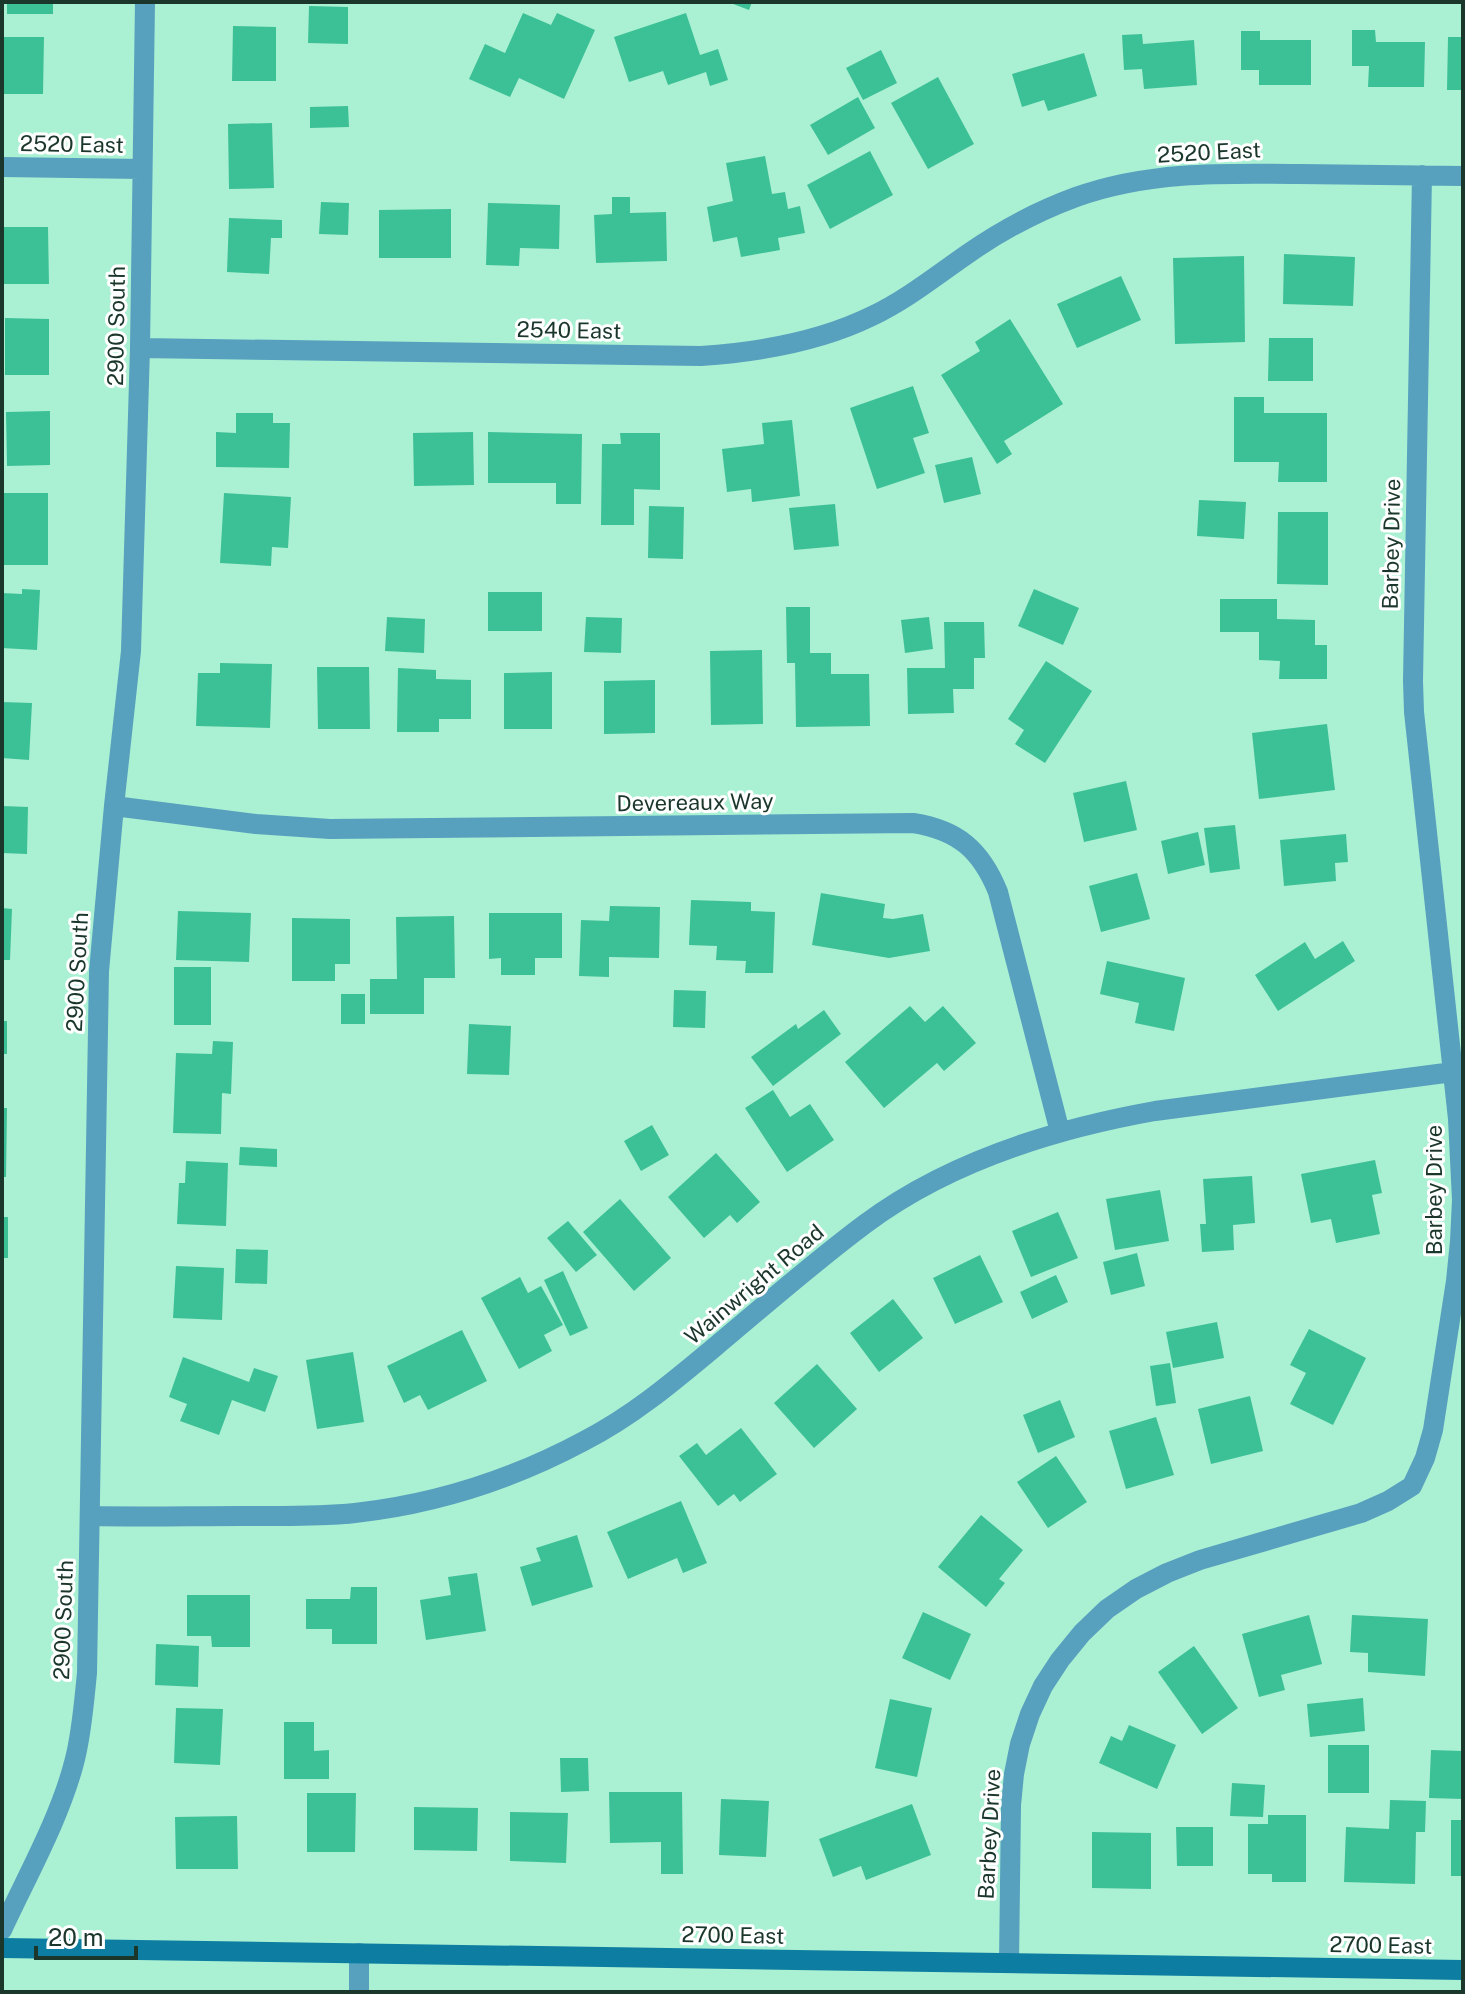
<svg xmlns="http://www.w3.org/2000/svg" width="1465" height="1994" font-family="'Public Sans',sans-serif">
<rect width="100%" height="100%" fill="#aaf0d3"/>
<path fill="#3cc196" d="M7 2H53V14H7Z
M728 2H752L749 10Z
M309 6 348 7V44L308 43Z
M523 13 551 25 557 13 595 30 564 99 519 78 510 97 469 79 485 44 505 53Z
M686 13 700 55 718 49 728 80 710 86 706 72 668 85 663 71 629 82 614 37Z
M233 26 276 27V81H232Z
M1352 30H1375L1376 42H1425L1424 87H1368L1369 66H1352Z
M1241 31H1260V40H1311V85H1259V70H1241Z
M1142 34 1143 44 1194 40 1197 85 1144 89 1142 69 1124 70 1122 35Z
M2 37H44L43 94H2Z
M1448 37H1463V90H1447Z
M881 50 897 83 863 100 846 68Z
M1084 53 1097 96 1048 111 1044 100 1022 107 1012 74Z
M938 77 974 144 928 169 891 103Z
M858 97 875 128 828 155 810 125Z
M348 106 349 127 310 128V107Z
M272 123 274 188 229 189 228 124Z
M870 151 893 195 830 229 807 185Z
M765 156 772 194 785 192 788 209 800 206 805 233 778 238 780 250 741 257 737 237 713 242 707 207 733 201 726 163Z
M612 197H630V213L666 212 667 261 596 263 594 215 612 214Z
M321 202 349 203 348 235 319 234Z
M488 203 560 205 559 249 520 248 519 266 486 265Z
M451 209V258H379V210Z
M229 218 282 220V238H271L269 274 227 272Z
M2 227H48L49 284H3Z
M1284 254 1355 257 1353 306 1283 304Z
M1244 256 1245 342 1175 344 1173 258Z
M1121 276 1141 320 1077 348 1057 304Z
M5 318 49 319V375H5Z
M1010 319 1063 404 1004 441 1012 454 997 464 941 375 980 351 975 342Z
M1269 338H1313V381H1268Z
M913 386 929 433 913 438 925 473 877 489 850 408Z
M1234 397H1264V413H1327V482H1278L1279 462H1234Z
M50 411V465L7 466 6 412Z
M236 413H273V423H290L289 468 216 467V432L236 433Z
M792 420 800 496 752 502 751 489 727 492 722 449 764 444 762 423Z
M473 432 474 485 414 486 413 433Z
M488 432 582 434 581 504H556V483H488Z
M620 433H660V490L634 489V525H601L602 444H621Z
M972 457 981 494 944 503 935 465Z
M2 493H48V565H2Z
M224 493 291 497 288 548 272 547 271 566 220 563Z
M1199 500 1246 502 1244 539 1197 536Z
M835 504 839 546 794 550 789 508Z
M649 506 684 507 683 559 648 558Z
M1278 512H1328V585L1277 584Z
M22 589 40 590 37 650 2 648V593L22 594Z
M1034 589 1079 608 1063 645 1018 626Z
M488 592H542V631H488Z
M1220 599H1277V619L1315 620V645H1327V679H1279L1280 661 1259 660V632H1220Z
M786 607H810V653H831V674H869L870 726 796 727 795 663H787Z
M387 617 425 619 424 653 385 651Z
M586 617 622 618 621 653 584 652Z
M929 617 933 649 905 653 901 620Z
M944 622H984L985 658H974V689H953L954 713 908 714 907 668H945Z
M762 650 763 724 711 725 710 651Z
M1046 661 1092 691 1045 763 1015 744 1024 730 1008 719Z
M220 663 272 664 270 728 196 726 198 673H220Z
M317 667H369L370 729H318Z
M398 668 436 670V679L471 680V719H439V732H397Z
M552 672V729H504V673Z
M655 680V733L604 734V681Z
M2 702 32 703 29 760 2 758Z
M1327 724 1335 790 1259 799 1252 733Z
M1126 781 1137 830 1084 842 1073 793Z
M2 806 28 807 27 854 2 853Z
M1235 825 1240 869 1210 873 1204 828Z
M1198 832 1205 865 1168 874 1161 841Z
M1346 834 1348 862 1335 863 1336 881 1284 886 1280 840Z
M1137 873 1150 919 1101 932 1089 886Z
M821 893 885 904 883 918 893 919 923 914 930 951 889 958 812 945Z
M691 900 751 902V911L775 912 773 973H745L746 961 716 960 717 946 689 945Z
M610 906 660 907 659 958 609 957V977L579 976 581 920 609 921Z
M2 908 12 909 10 960H2Z
M178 911 251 913 249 962 176 960Z
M489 913H562V958H535V975H501V958L489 959Z
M454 916 455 978H424V1014H370V979H397L396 917Z
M292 918 350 919V964H335V981H292Z
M1343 941 1355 961 1278 1011 1255 975 1305 942 1315 959Z
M1107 961 1185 978 1174 1031 1135 1023 1139 1003 1100 994Z
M174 967H211V1025H174Z
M674 990 706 991 705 1028 673 1027Z
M341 994H365V1024H341Z
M910 1006 925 1022 943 1006 976 1043 944 1071 937 1063 884 1108 845 1062Z
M824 1010 841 1034 773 1086 751 1057 796 1024 798 1029Z
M2 1021H7V1054H2Z
M469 1024 511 1026 509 1075 467 1074Z
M213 1041 233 1042 231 1094 222 1093 221 1134 173 1133 176 1053 212 1054Z
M773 1090 790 1117 810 1104 834 1140 787 1172 745 1108Z
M2 1108H7L6 1177H2Z
M652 1125 669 1155 641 1171 624 1141Z
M240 1147 277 1149V1167L239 1165Z
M716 1153 760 1202 737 1223 730 1215 704 1238 668 1197Z
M1375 1160 1382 1193 1372 1195 1380 1234 1336 1243 1331 1219 1311 1223 1301 1174Z
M186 1161 228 1163 226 1226 177 1224 179 1183H185Z
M1252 1176 1255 1223 1233 1225 1234 1250 1202 1252 1200 1224H1206L1203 1179Z
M1160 1190 1169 1241 1115 1250 1106 1199Z
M620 1199 671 1258 634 1291 583 1232Z
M1058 1212 1078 1258 1031 1277 1012 1231Z
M2 1217H8V1258H2Z
M568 1221 597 1255 576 1272 547 1238Z
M236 1249 268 1250 267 1284 235 1283Z
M1137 1253 1145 1286 1111 1295 1103 1262Z
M980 1255 1003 1302 955 1324 933 1278Z
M176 1266 224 1268 222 1320 173 1318Z
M563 1271 588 1328 570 1336 544 1280Z
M1056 1275 1068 1302 1032 1319 1020 1292Z
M520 1277 528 1293 541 1286 563 1325 544 1335 552 1351 519 1369 481 1298Z
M893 1299 923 1338 879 1372 850 1333Z
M1217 1322 1224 1358 1173 1368 1166 1332Z
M1309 1329 1366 1358 1333 1425 1290 1404 1306 1373 1290 1365Z
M462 1330 487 1381 428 1410 420 1395 404 1403 387 1366Z
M353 1352 364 1422 317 1429 306 1360Z
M183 1357 249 1382 254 1368 278 1376 265 1412 232 1400 219 1435 180 1421 187 1404 169 1397Z
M1170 1363 1176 1403 1156 1406 1150 1366Z
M817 1364 857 1409 814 1448 774 1403Z
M1250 1396 1263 1451 1211 1464 1198 1409Z
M1060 1400 1075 1437 1038 1453 1023 1415Z
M1156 1417 1174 1475 1126 1489 1109 1431Z
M741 1428 777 1474 740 1502 734 1494 718 1506 679 1456 697 1443 706 1455Z
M1056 1456 1087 1502 1048 1528 1017 1482Z
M681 1501 707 1563 683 1573 677 1558 628 1579 607 1532Z
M981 1515 1023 1550 999 1579 1005 1583 986 1607 938 1567Z
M577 1535 593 1587 532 1606 520 1567 541 1561 536 1548Z
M477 1573 486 1631 426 1640 420 1600 451 1595 448 1577Z
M351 1587H377V1644H332V1629H306V1599H350Z
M187 1595H250V1647H212L211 1636H187Z
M923 1612 971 1634 950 1680 902 1658Z
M1309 1615 1322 1664 1281 1675 1285 1690 1259 1697 1242 1634Z
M1352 1615 1428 1619 1425 1676 1368 1672V1653L1350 1652Z
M156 1644 199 1646 198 1687 155 1685Z
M1194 1646 1238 1708 1202 1734 1158 1672Z
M1363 1698 1365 1731 1310 1737 1307 1704Z
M890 1699 932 1708 917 1777 875 1768Z
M176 1708 223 1709 220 1765 174 1763Z
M284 1722H314V1751L329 1750V1779H284Z
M1129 1725 1176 1745 1157 1789 1099 1763 1111 1736 1122 1741Z
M1328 1745H1369V1793H1328Z
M1431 1750 1463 1751V1799L1429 1798Z
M560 1758H588L589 1791 561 1792Z
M1232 1783 1265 1785 1263 1817 1230 1816Z
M609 1792H682L683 1874H661V1842L610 1843Z
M307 1793H356L355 1852H307Z
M721 1799 769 1801 766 1857 719 1855Z
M1390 1800 1426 1801 1425 1832H1416L1415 1884 1344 1882 1346 1827 1389 1829Z
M912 1804 931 1855 866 1880 861 1866 833 1877 819 1839Z
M414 1807 478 1808 477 1851 414 1850Z
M510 1812 568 1813 566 1863 510 1861Z
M1268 1815H1306V1882H1272V1874H1248V1824H1268Z
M237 1816 238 1869H176L175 1817Z
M1451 1820H1463V1876H1451Z
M1176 1827H1213V1866H1177Z
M1092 1832 1151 1833V1889L1092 1888Z"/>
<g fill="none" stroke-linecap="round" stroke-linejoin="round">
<path stroke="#57a0be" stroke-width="20" d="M2 167 142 169
M140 348 701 356C760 352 819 342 872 316 906 300 937 275 969 253 1002 230 1038 211 1076 197 1148 171 1224 173 1299 174 1353 175 1408 175 1463 176
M114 806 256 824 330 829 913 823C958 830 981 850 998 892L1060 1132
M90 1516C140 1517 190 1516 241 1516 279 1516 317 1517 355 1513 436 1504 513 1479 584 1441 633 1416 674 1381 716 1346 765 1305 814 1262 865 1224 949 1161 1054 1129 1155 1111L1453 1072
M2 1930C27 1876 61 1816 75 1759 82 1731 84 1702 87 1673L99 971 114 806 131 651 140 348 145 2
M1009 1963 1011 1805 1014 1774 1020 1744 1030 1714 1043 1686 1060 1660 1082 1633 1107 1609 1136 1589 1167 1573 1200 1560 1361 1513 1388 1501 1412 1486 1425 1458 1433 1430 1456 1281 1460 1241 1462 1200 1458 1119 1414 712 1413 681 1422 175
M359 1992V1953"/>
<path stroke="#0d7da1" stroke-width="20" d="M2 1948 1463 1970"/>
</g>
<g text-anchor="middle" stroke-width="6" stroke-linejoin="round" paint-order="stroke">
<g font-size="22" fill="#1b372c" stroke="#fff">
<text transform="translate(72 144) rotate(1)" y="8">2520 East</text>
<text transform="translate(1209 152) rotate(-3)" y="8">2520 East</text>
<text transform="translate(116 326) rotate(-89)" y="8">2900 South</text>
<text transform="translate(569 330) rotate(1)" y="8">2540 East</text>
<text transform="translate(1391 544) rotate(-89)" y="8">Barbey Drive</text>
<text transform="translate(695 802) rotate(-1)" y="8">Devereaux Way</text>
<text transform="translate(77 972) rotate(-87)" y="8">2900 South</text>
<text transform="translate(1434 1190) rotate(-90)" y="8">Barbey Drive</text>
<text transform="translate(754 1284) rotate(-40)" y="8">Wainwright Road</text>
<text transform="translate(63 1620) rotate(-88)" y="8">2900 South</text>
<text transform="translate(989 1834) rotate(-87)" y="8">Barbey Drive</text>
<text transform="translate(733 1935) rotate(1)" y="8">2700 East</text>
<text transform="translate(1381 1945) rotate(1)" y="8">2700 East</text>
</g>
</g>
<rect width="1465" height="1994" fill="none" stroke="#1b372c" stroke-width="8"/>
<path d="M36 1946v12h100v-12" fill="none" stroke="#1b372c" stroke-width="4"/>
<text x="48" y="1946" font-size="24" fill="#1b372c" stroke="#ffffff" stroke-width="6" paint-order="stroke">20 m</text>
</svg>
